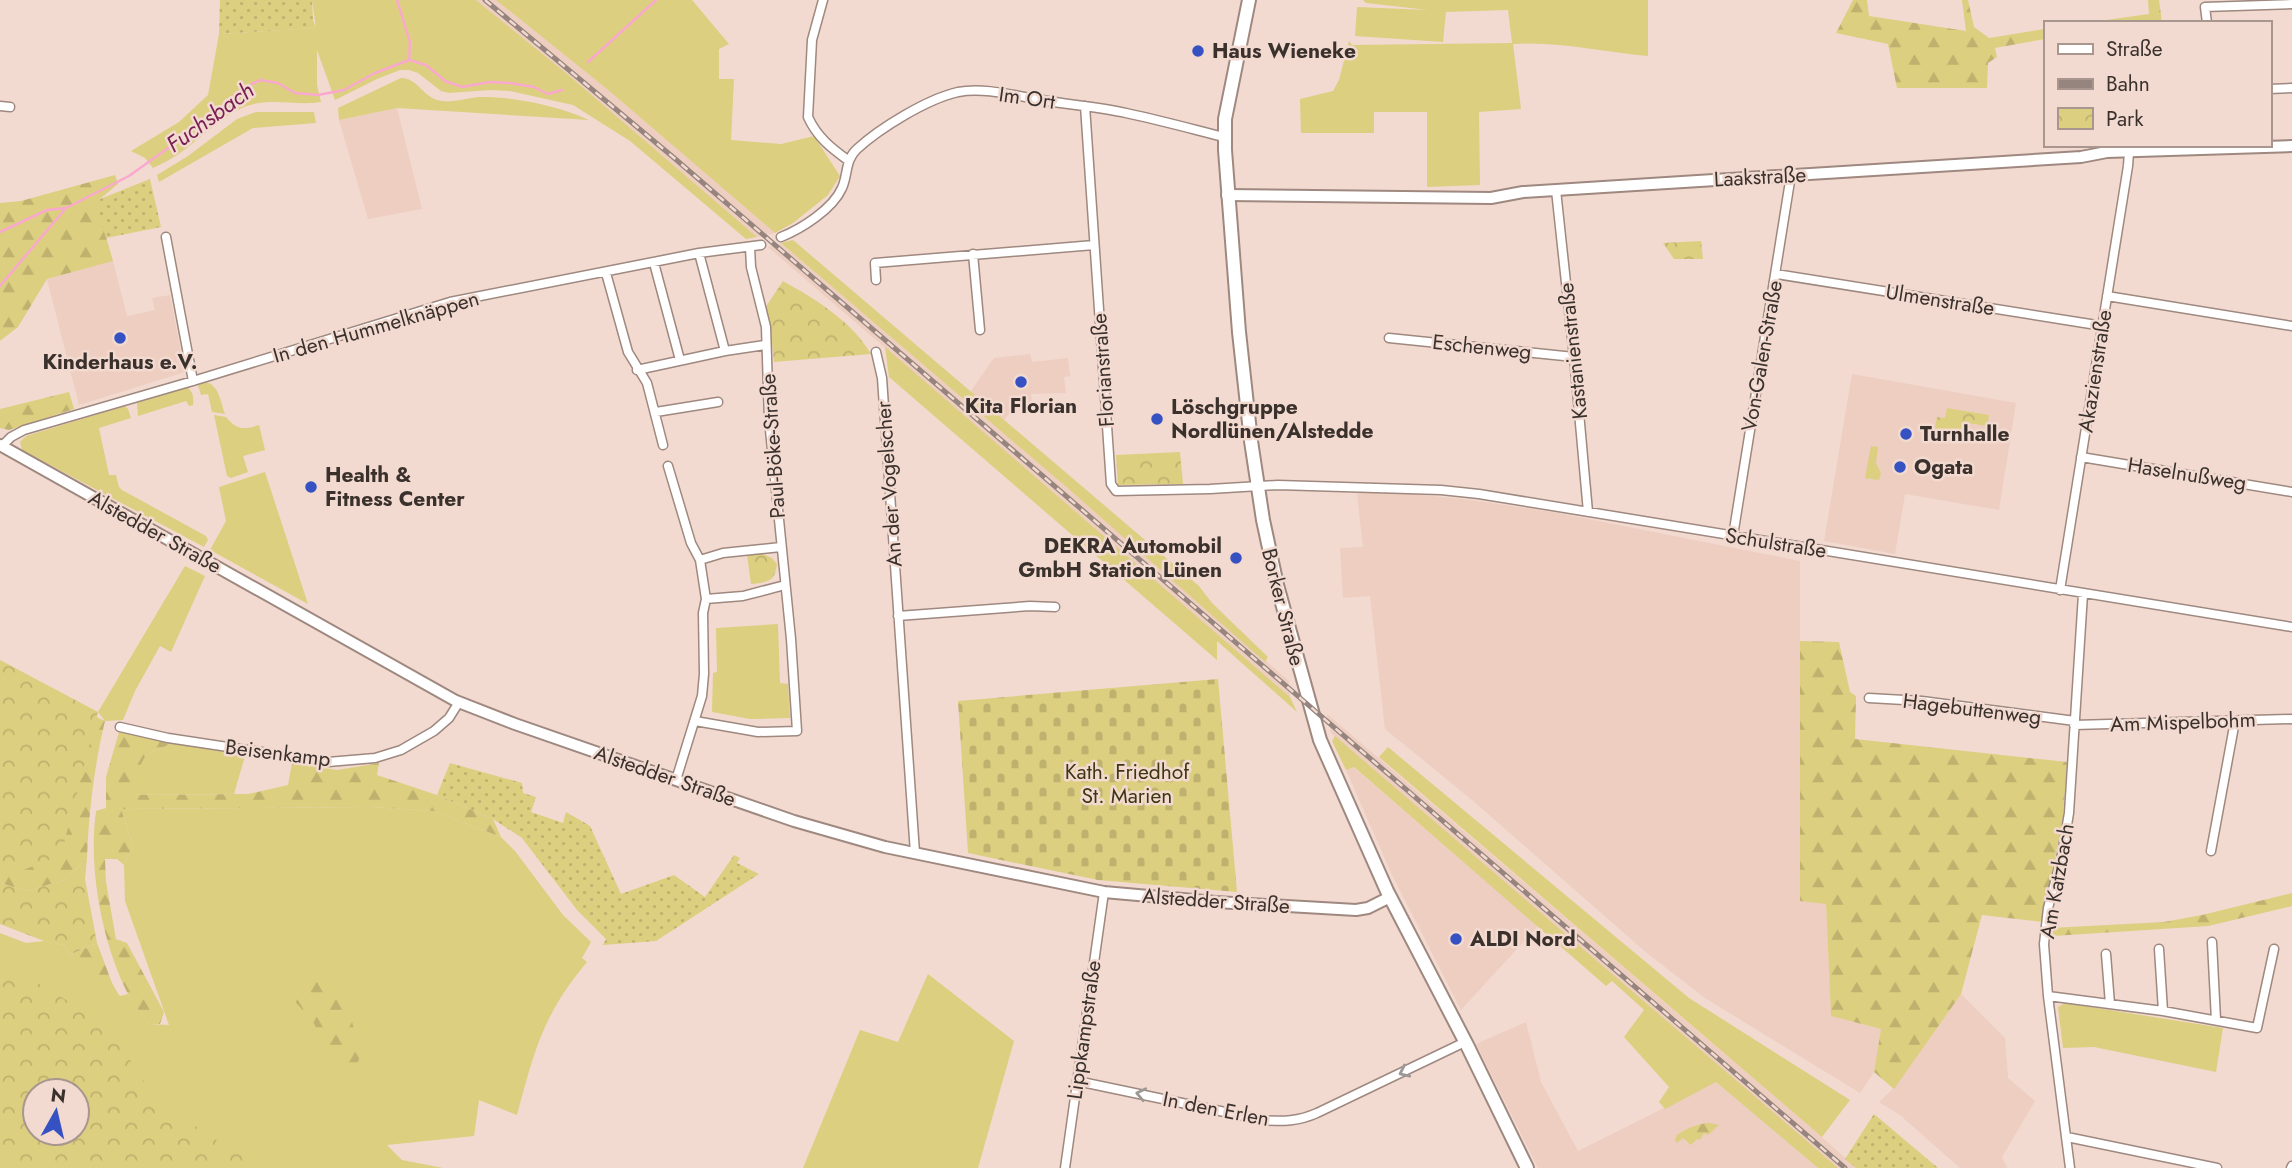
<svg xmlns="http://www.w3.org/2000/svg" width="2292" height="1168" font-family="Jost,sans-serif">
<defs>
<pattern id="forest-firs" width="22" height="20" patternUnits="userSpaceOnUse" patternTransform="scale(1.75)"><rect width="22" height="20" fill="#dccf7f"/><path d="M5 1l3.5 6h-7zM16 11l3.5 6h-7z" fill="#beb26e"/></pattern>
<pattern id="cemetery-stones" width="16" height="16" patternUnits="userSpaceOnUse" patternTransform="scale(1.75)"><rect width="16" height="16" fill="#dccf7f"/><path d="M2 7V4a2 2 0 0 1 4 0v3zM10 15v-3a2 2 0 0 1 4 0v3z" fill="#beb26e"/></pattern>
<pattern id="park-crowns" width="20" height="18" patternUnits="userSpaceOnUse" patternTransform="scale(1.75)"><rect width="20" height="18" fill="#dccf7f"/><path d="M2 6a3 3 0 1 1 6 0M12 15a3 3 0 1 1 6 0" fill="none" stroke="#beb26e"/></pattern>
<pattern id="garden-dots" width="8" height="8" patternUnits="userSpaceOnUse" patternTransform="scale(1.75)"><rect width="8" height="8" fill="#dccf7f"/><path d="M2 2h.1M6 6h.1" fill="none" stroke="#beb26e" stroke-width="1.8" stroke-linecap="round"/></pattern>
</defs>
<rect width="100%" height="100%" fill="#f2dad0"/>
<path fill="#edcec0" d="M476 0H496L607 89 775 233 757 237 566 73Z
M397 108 422 209 368 219 339 120Z
M781 243 1071 491 1289 681 1290 697 768 247Z
M113 261 127 316 155 310 152 298 170 295 185 372 79 405 47 279Z
M1030 354 1032 362 1068 358 1070 376 1064 377 1066 393 1031 394 1033 409 1022 412 1015 407 1004 420 970 392 994 358Z
M1852 374 2016 403 1999 510 1905 494 1895 554 1824 541Z
M1357 493H1403L1471 500 1558 513 1800 561V900L1826 903 1831 1016 1881 1029 1874 1072 1860 1093 1705 998 1648 954 1472 800 1385 729 1370 596 1343 598 1340 548 1363 547Z
M1327 714 1822 1137 1856 1168H1838L1331 733Z
M1353 767 1538 926 1461 1010 1392 875 1346 770Z
M1961 994 2005 1038 2008 1078 2035 1101 2002 1157 2007 1168H1960L1900 1115 1879 1102 1894 1088Z
M1526 1022 1541 1082 1578 1151 1716 1082 1818 1168H1538L1476 1044Z"/>
<path fill="#dccf7f" d="M312 0H476L566 73 757 237 746 239 630 141 573 105 510 91 490 90 449 93 441 91 418 73 409 70H400L377 79 335 100 317 50V85L321 102C298 106 273 98 250 105 222 114 201 139 177 155 170 160 161 164 153 168L145 158 131 151 179 122 208 95 219 34 316 28Z
M496 0H692L729 44 719 49V79H734L731 140 781 144 814 136 840 176 828 195 793 223 775 233 607 89Z
M1363 0H1648V56C1602 52 1559 41 1513 44L1521 109 1479 112 1480 185 1427 187V112H1374V133H1301L1300 99 1333 91 1339 80 1349 41 1352 45 1512 43 1508 10 1446 12 1443 42 1355 36 1357 7 1428 10 1366 3Z
M401 78C417 78 422 95 437 100 450 104 466 98 479 97 513 96 559 106 589 120L397 108 339 120 338 108Z
M256 112H314L316 123 253 128 159 182 157 175 188 156 237 119Z
M793 240 1199 586 1212 603 1268 657 1265 662 1071 491 781 243Z
M885 347 1290 697 1297 712 1217 641V660L889 377Z
M202 381C219 383 220 400 225 414L212 412 208 394 201 395 198 385Z
M187 387C193 392 194 397 193 405L189 406 186 401 138 416 137 403Z
M125 406 128 409 131 418 99 428 109 475H116L119 487 122 490 206 536 208 540 204 547 22 450 20 442 26 436Z
M214 415 226 417C236 430 245 430 259 425L265 450 243 456 248 472 231 478 227 476Z
M1871 446 1878 447 1876 463 1881 473 1879 480 1865 478Z
M265 472 308 604 210 550 226 521 219 487Z
M185 566 205 576 171 652 160 646 135 691 123 720 105 721 98 712Z
M778 624 780 683 788 684 790 718 750 719 712 712 713 673 717 672 716 628Z
M1335 736 1823 1155 1838 1168H1818L1716 1082 1665 1109 1659 1102 1669 1087 1624 1037 1644 1010 1612 981 1606 986 1354 767 1346 770 1332 741Z
M175 742 245 756 234 794 123 795 146 755Z
M1388 747 1689 998 1850 1100 1822 1137 1379 757Z
M371 807 434 811 501 837 515 851 563 915 591 942 582 958 587 962C543 1014 534 1052 517 1115L479 1100 474 1136 387 1145 402 1160 443 1168H0V1067L35 1091V1133H77L172 1153 0 976V933L26 943 44 941 64 945 69 955 120 996 128 994 149 1024 169 1025 125 901 124 865 133 847 121 809Z
M928 974 1014 1041 978 1168H803L860 1030 898 1042Z
M2065 1003 2223 1028 2216 1072 2094 1047 2063 1048 2058 1007Z"/>
<path fill="url(#forest-firs)" d="M1853 0H1867L1869 16 1966 31 1962 0H1968L1974 27 1989 38 2045 29V39L1995 48 1997 57 1988 63 1987 88H1897L1888 44 1836 33Z
M2148 0H2159L2162 23H2151L2150 20 2134 23H2085L2149 14Z
M115 175 118 184 96 202 113 261 47 279 18 327 0 341V203L21 201Z
M69 392 74 409 9 430 0 428V409Z
M1800 641 1839 642 1850 692 1856 696 1855 739 2067 762 2063 817 2043 922 1982 915 1961 994 1894 1089 1874 1072 1881 1029 1831 1016 1826 904 1800 901Z
M7 675 105 721C94 767 89 811 87 858L65 880 27 891 0 883V820Z
M119 732 175 742 146 755 124 795 248 794 288 785 292 763 337 770 379 763 377 775 437 795 493 819 501 837 434 811 371 807 121 809 133 847 124 865 117 859H105L106 882 116 939 127 943 164 1012 160 1024H149C142 1014 133 1003 127 992 102 942 88 868 96 811L106 808V777Z
M2292 893V906L2208 926 2053 936 2051 928 2164 922 2202 915Z
M97 943 112 983 120 997 69 955Z
M286 973 318 982 342 993 351 1018 361 1055 352 1075 324 1053 320 1035 312 1020 287 993Z
M1709 1123 1719 1125 1708 1135 1704 1133 1700 1140 1697 1139 1691 1145 1683 1138 1677 1143 1675 1140 1677 1135C1687 1128 1697 1124 1709 1123Z"/>
<path fill="url(#cemetery-stones)" d="M1218 679 1237 892 1098 880 968 853 958 701Z"/>
<path fill="url(#park-crowns)" fill-rule="evenodd" d="M1701 241 1703 259H1674L1663 243Z
M783 281C815 299 852 321 871 354L774 362 771 331 765 308Z
M1947 408 1989 415 1987 426 1962 422 1960 437 1934 433 1937 417 1945 418Z
M1180 452 1183 484 1118 485 1116 455Z
M761 553 772 558 777 564C775 582 768 582 751 584L747 555Z
M0 660 98 712 61 855 21 871 0 867Z
M87 858 85 879 97 943 69 955 64 945 44 941 0 924V883L27 891 65 880Z
M0 965C44 984 87 1009 119 1045 133 1061 141 1082 157 1096 190 1125 226 1147 263 1168H0ZM35 1091H77V1133H35Z"/>
<path fill="url(#garden-dots)" d="M220 0H312L313 20 316 28 219 34Z
M150 179 161 227 106 238 95 201Z
M450 763 522 783 523 793 536 797 531 812 563 823 566 812 590 826 621 894 674 875 705 897 734 855 740 858 737 863 759 874 656 941 603 945 606 939 577 910 522 838 493 819 437 795Z
M1874 1114 1938 1168H1856L1845 1159Z"/>
<g fill="none" stroke-linecap="round" stroke-linejoin="round">
<path stroke="#faa9ce" stroke-width="2.5" d="M409 60 426 65 445 81 462 87 490 82 510 83 534 87 548 94 562 90
M588 62 656 0
M0 232 47 210 66 208 129 176 203 123 242 89 260 80 278 83 295 93 318 95 344 90 375 73 409 60 410 42 397 0
M0 286 66 208"/>
<defs>
<path id="minor" d="M823 0 812 40 808 117C817 137 831 148 849 161
M2207 23 2205 7 2292 4
M2269 89 2292 88
M0 106 10 107
M1085 106 1111 484 1116 491 1210 489 1278 485 1441 490 1479 494 2292 627
M1556 190 1574 357 1588 512
M166 237 193 381
M781 237C801 229 833 209 842 188 848 175 845 160 857 149 880 128 927 99 958 92 985 87 1016 96 1042 100 1070 105 1099 107 1126 113 1159 120 1192 129 1224 137
M699 253 725 351
M973 254 980 330
M654 263 680 360
M606 273 628 352 647 383 663 445
M1776 274 2103 326
M876 280 875 263 1094 245
M2107 296 2292 326
M1389 338 1574 357
M876 352 882 378 915 853
M637 370 725 351 765 345
M656 412 718 402
M2 446 11 437 24 430 193 381 450 302 699 253 761 245
M2081 457 2292 492
M668 466 691 543 700 560 706 599 703 613 704 674 702 696 676 780
M1733 536 1791 175
M700 560 723 553 781 547
M2060 590 2128 166 2129 152
M706 599 743 596 785 585
M898 616 1030 606 1055 607
M1869 698 1922 701 2075 721
M695 721 758 732 797 731 791 639 769 420 766 327 751 267 750 247
M2074 725 2292 719
M120 727 168 738 328 762 375 758 401 750 434 731 449 718 459 702
M2211 851 2235 721
M2212 942 2216 1020
M2159 949 2163 1011
M2106 954 2110 1004
M2048 996 2163 1011 2257 1028 2274 949
M1077 1081 1263 1120C1283 1122 1299 1121 1317 1113L1465 1042
M2067 1137 2217 1168
M1065 1168 1104 892
M2070 1168 2048 996 2044 944 2048 908 2061 860 2069 813 2083 594
M2291 1168 2292 1166"/>
<path id="tertiary" d="M1227 195 1491 198 1523 192 2081 157 2107 152 2292 146
M0 445 456 701 515 724 794 821 885 847 1104 892 1216 902 1356 910 1368 908 1390 897"/>
<path id="primary" d="M1249 0 1225 119V150L1239 332 1251 441 1263 520 1277 585 1320 740 1387 891 1467 1045 1527 1168"/>
</defs>
<use href="#minor" stroke="#9e887f" stroke-width="11"/>
<use href="#tertiary" stroke="#9e887f" stroke-width="14"/>
<use href="#primary" stroke="#9e887f" stroke-width="16"/>
<use href="#minor" stroke="#fff" stroke-width="8"/>
<use href="#tertiary" stroke="#fff" stroke-width="10"/>
<use href="#primary" stroke="#fff" stroke-width="12"/>
<defs>
<path id="rail" d="M485 0 673 157 1845 1168"/>
</defs>
<use href="#rail" stroke="#95857e" stroke-width="5"/>
<use href="#rail" stroke="#f2dad0" stroke-width="2.5" stroke-dasharray="8" stroke-linecap="butt"/>
</g>
<defs><path id="oneway-chevron" d="M-2-3.5L2.5 0L-2 3.5" fill="none" stroke-width="1.6" stroke-linecap="round" stroke-linejoin="round" transform="scale(1.75)"/></defs>
<g stroke="#9c9896">
<use href="#oneway-chevron" transform="translate(1404 1072) rotate(155)"/>
<use href="#oneway-chevron" transform="translate(1141 1094) rotate(-168)"/>
</g>
<g fill="#3551c2" stroke="#f2dad0" stroke-width="2.5">
<circle cx="1198" cy="51" r="7"/>
<circle cx="120" cy="338" r="7"/>
<circle cx="1021" cy="382" r="7"/>
<circle cx="1157" cy="419" r="7"/>
<circle cx="1906" cy="434" r="7"/>
<circle cx="1900" cy="467" r="7"/>
<circle cx="311" cy="487" r="7"/>
<circle cx="1236" cy="558" r="7"/>
<circle cx="1456" cy="939" r="7"/>
</g>
<g text-anchor="middle" stroke-width="5" stroke-linejoin="round" paint-order="stroke">
<g font-size="21" font-weight="bold" fill="#3a312d" stroke="#f2dad0" text-anchor="start">
<text x="1212" y="58">Haus Wieneke</text>
<text x="120" y="369" text-anchor="middle">Kinderhaus e.V.</text>
<text x="1021" y="413" text-anchor="middle">Kita Florian</text>
<text x="1171" y="414">Löschgruppe<tspan x="1171" dy="24">Nordlünen/Alstedde</tspan></text>
<text x="1920" y="441">Turnhalle</text>
<text x="1914" y="474">Ogata</text>
<text x="325" y="482">Health &amp;<tspan x="325" dy="24">Fitness Center</tspan></text>
<text x="1222" y="553" text-anchor="end">DEKRA Automobil<tspan x="1222" dy="24">GmbH Station Lünen</tspan></text>
<text x="1470" y="946">ALDI Nord</text>
</g>
<g font-size="21" fill="#3a312d" stroke="#f2dad0">
<text transform="translate(1027 98) rotate(8)" y="7">Im Ort</text>
<text transform="translate(1760 177) rotate(-3)" y="7">Laakstraße</text>
<text transform="translate(1940 300) rotate(9)" y="7">Ulmenstraße</text>
<text transform="translate(376 327) rotate(-16)" y="7">In den Hummelknäppen</text>
<text transform="translate(1482 347) rotate(6)" y="7">Eschenweg</text>
<text transform="translate(1573 351) rotate(-96)" y="7">Kastanienstraße</text>
<text transform="translate(1762 356) rotate(-80)" y="7">Von-Galen-Straße</text>
<text transform="translate(1103 370) rotate(-94)" y="7">Florianstraße</text>
<text transform="translate(2095 371) rotate(-81)" y="7">Akazienstraße</text>
<text transform="translate(773 446) rotate(-94)" y="7">Paul-Böke-Straße</text>
<text transform="translate(2187 474) rotate(9)" y="7">Haselnußweg</text>
<text transform="translate(889 484) rotate(-94)" y="7">An der Vogelscher</text>
<text transform="translate(155 532) rotate(29)" y="7">Alstedder Straße</text>
<text transform="translate(1776 543) rotate(9)" y="7">Schulstraße</text>
<text transform="translate(1283 607) rotate(76)" y="7">Borker Straße</text>
<text transform="translate(1972 709) rotate(7)" y="7">Hagebuttenweg</text>
<text transform="translate(2183 722) rotate(-2)" y="7">Am Mispelbohm</text>
<text transform="translate(278 753) rotate(7)" y="7">Beisenkamp</text>
<text transform="translate(665 776) rotate(19)" y="7">Alstedder Straße</text>
<text transform="translate(2057 881) rotate(-80)" y="7">Am Katzbach</text>
<text transform="translate(1216 901) rotate(4)" y="7">Alstedder Straße</text>
<text transform="translate(1084 1030) rotate(-82)" y="7">Lippkampstraße</text>
<text transform="translate(1216 1109) rotate(11)" y="7">In den Erlen</text>
</g>
<g font-size="21" fill="#3d3712" stroke="#f2dad0">
<text x="1127" y="779">Kath. Friedhof<tspan x="1127" dy="24">St. Marien</tspan></text>
</g>
<g font-size="23" font-style="italic" fill="#791e52" stroke="#f2dad0">
<text transform="translate(210 117) rotate(-36)" y="8">Fuchsbach</text>
</g>
</g>
<rect x="2044" y="21" width="228" height="126" fill="#f2dad0" stroke="#a8968f" stroke-width="2"/>
<rect x="2058" y="44" width="35" height="10" fill="#ffffff" stroke="#a8968f" stroke-width="2"/>
<text x="2106" y="56" font-size="21" fill="#3a312d">Straße</text>
<rect x="2058" y="79" width="35" height="10" fill="#95857e" stroke="#a8968f" stroke-width="2"/>
<text x="2106" y="91" font-size="21" fill="#3a312d">Bahn</text>
<rect x="2058" y="108" width="35" height="21" fill="url(#park-crowns)" stroke="#a8968f" stroke-width="2"/>
<text x="2106" y="126" font-size="21" fill="#3a312d">Park</text>
<g transform="translate(56 1112) rotate(8)"><circle r="33" fill="#f2dad0" stroke="#a8968f" stroke-width="2"/>
<path d="M0-5L12 26L0 18L-12 26Z" fill="#3551c2"/>
<text y="-10" font-size="19" font-weight="bold" text-anchor="middle" fill="#3a312d">N</text>
</g>
</svg>
